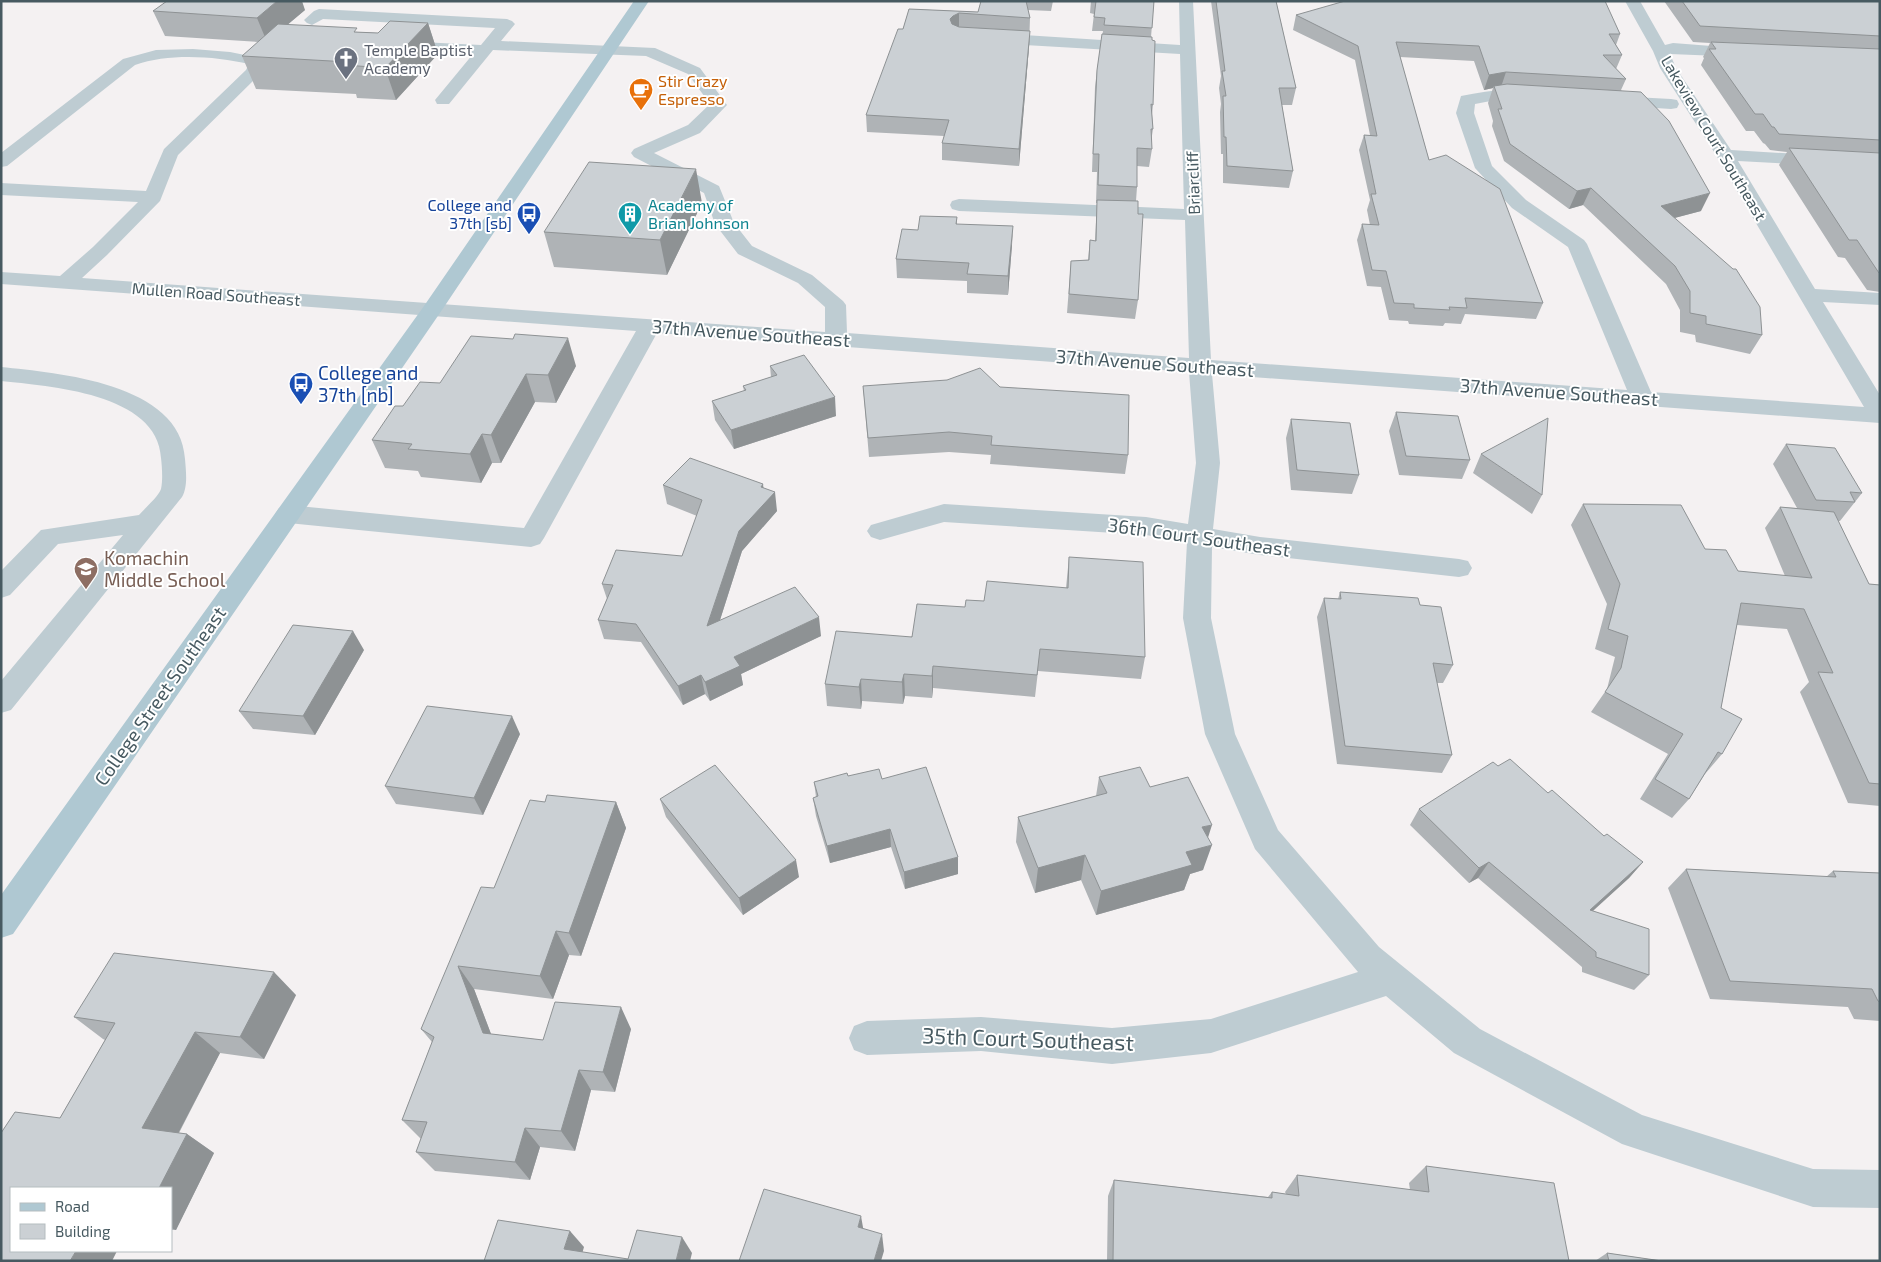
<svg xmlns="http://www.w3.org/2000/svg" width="1881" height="1262" font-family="'Exo 2',sans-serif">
<rect width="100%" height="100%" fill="#f4f1f2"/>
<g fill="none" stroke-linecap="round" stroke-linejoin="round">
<path fill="#beccd2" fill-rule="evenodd" d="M1179 1H1193L1211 360 1627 390 1568 247 1512 208 1475 168 1456 113 1461 96C1485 91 1509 87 1533 92L1535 96 1533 100 1527 101 1501 99 1475 104 1474 113 1492 166 1526 200 1584 240 1587 244 1651 392 1864 407 1716 155 1660 68 1653 51 1625 1H1640L1665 45 1673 43 1750 49 1752 52 1750 55 1744 57 1670 54 1676 68 1731 150 1880 159V169L1738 161 1815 289 1880 293V305L1823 302 1880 395V423L1212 374 1220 463 1213 529 1260 537 1459 559 1468 561 1472 568 1468 575 1459 577 1260 555 1212 547 1211 618 1235 734 1278 830 1379 947 1480 1029 1642 1115 1813 1169 1880 1170V1208L1813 1207 1622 1144 1454 1053 1386 996 1211 1053 1112 1064 981 1051 867 1055 854 1050 849 1038 854 1026 867 1021 981 1017 1112 1028 1211 1019 1358 972 1255 849 1205 734 1183 618 1187 542 1146 535 944 522 880 540 871 537 867 531 871 525 944 504 1146 517 1188 524 1196 463 1189 372 657 333 544 538 540 544 531 547 288 523 279 520 275 514 279 508 288 505 524 528 636 331 1 284V272L60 276 93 247 138 202 1 195V183L146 191 164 149 246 70 249 64C214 56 169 53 135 65L7 166 1 167V153L123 59 156 50 193 49 230 52 264 59 266 62 259 75 178 155 160 201 107 255 82 278 825 332V307L798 283 738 254 715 224 704 193 634 157 631 153 634 149 688 125 710 104 688 74 646 56 493 50 449 104H437L435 100 473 54 400 51 394 49 392 46 394 43 400 41 481 45 495 28 323 19 312 25 307 23 304 20 314 11 319 9 507 19 512 21 515 24 501 41 655 48 700 68 727 105 700 133 654 153 719 186 734 223 752 246 812 275 843 301 846 305 847 333 1189 358 1185 220 959 211 952 209 950 205 952 201 959 199 1184 209 1180 54 992 43 986 41 984 38 986 35 992 33 1180 45Z
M1615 96 1671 99 1677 100 1679 104 1677 108 1671 109 1609 105 1607 101 1609 97Z
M1 367C58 373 181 383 185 459 186 471 188 487 182 497L11 710 1 713V681L123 535 58 544 10 595 1 598V571L41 530 139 515C145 508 158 497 161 489 163 480 162 467 161 458 158 393 48 386 1 381Z"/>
<path fill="#afc8d2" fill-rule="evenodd" d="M634 1H649L442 310 13 934 1 938V895L424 306Z"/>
</g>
<path fill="#afb3b6" d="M981 1H1053L1051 11 1028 10 1030 18 1029 47 1019 166 942 160V143L944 136 867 132 866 115 903 29 909 9 978 12Z
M1091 1H1154L1151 37 1153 105 1152 114 1153 129 1151 142 1152 149 1149 167 1137 166V187L1136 201 1138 300 1135 319 1067 313 1071 261 1088 260 1090 240 1095 241 1097 203H1096L1097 172H1092L1095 87 1097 70 1103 31H1092L1094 14 1090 13Z
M1211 1H1276L1296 88 1292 105H1282L1293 171 1289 188 1223 183V154H1221L1220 112 1221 104 1219 88 1221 76Z
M1664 1H1880V292L1867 290 1845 258 1838 257 1779 165 1787 152 1770 150 1765 144 1763 143 1754 131H1746L1701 65 1704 58 1703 57 1710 43 1693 42Z
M305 10 287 25 358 32 378 33 428 23 438 54 396 100 357 98 356 94 256 89 242 56 259 42 165 36 153 11Z
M1296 15 1620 34 1616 45 1622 55 1616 69 1626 79 1621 90 1701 211 1674 218 1762 335 1750 354 1696 342 1695 335 1680 332V310L1666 284 1583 205 1569 209 1504 161 1492 126 1493 121 1488 103 1493 88 1484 90 1474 61 1400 57 1429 160 1543 303 1536 319 1465 314 1461 324 1445 323 1443 326 1409 324 1408 321 1389 320 1381 287 1367 286 1357 240 1362 224 1370 225 1367 210 1370 200 1359 150 1364 135H1370L1355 60 1293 30Z
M702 203 667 275 554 267 544 232Z
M957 217V224L1012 245 1008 295 967 293V281L897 278 896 259 918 230Z
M576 366 556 403 535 402 501 463H492L481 483 421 477 418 471 385 468 372 440 403 406 440 383Z
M770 366 836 416 734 449 715 420 712 401 744 391 743 386 771 377Z
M863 386 1000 387 1128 455 1125 474 990 464 991 455 949 452 869 457Z
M1396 412 1470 460 1462 479 1399 475 1389 431Z
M1291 419 1359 475 1352 494 1291 490 1286 438Z
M1786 444 1862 493 1840 521H1838L1869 584 1880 585V806L1848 803 1800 692 1809 682 1787 629 1737 625 1721 708 1722 754 1705 774 1689 799 1672 818 1640 799 1668 754 1591 712 1607 689 1615 657 1595 649 1607 604 1571 525 1583 504 1705 549 1738 571 1785 576 1765 528 1780 507 1797 508 1773 464Z
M1481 454 1542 495 1532 514 1473 473Z
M663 485 763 487 777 511 742 551 720 620 821 636 741 674 743 685 710 701 705 694 683 705 641 642 604 639 598 620 607 599 602 584 682 556 697 516 667 504Z
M1069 557 1145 657 1141 679 1038 671 1035 697 933 688 932 698 905 696 903 704 862 701 861 709 827 706 825 684 965 607 984 601 1066 588Z
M1340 592 1420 605 1453 665 1443 683H1437L1452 755 1442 773 1337 764 1317 617 1324 598 1338 599Z
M364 650 315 735 253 729 239 711Z
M520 734 483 815 396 804 385 786Z
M1498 766 1548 793 1604 836 1643 862 1629 878 1593 911 1649 975 1634 990 1582 972V967L1478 878 1469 883 1410 825 1419 809Z
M848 776 882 779 958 874 905 889 891 847 830 863 816 816 813 798 816 797 814 782Z
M1099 777 1150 787 1208 838 1203 870 1190 874 1184 890 1096 915 1081 880 1035 893 1016 842 1018 817 1096 796Z
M660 799 799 877 743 915 666 817Z
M545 802H616L626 828 581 956 569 955 553 999 474 989 491 1034 543 1040 631 1029 615 1092 591 1090 575 1151 540 1147 530 1180 435 1171 416 1152 421 1139 402 1120 432 1042 421 1029 494 888Z
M1686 869 1826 877 1833 871 1880 873V1021L1854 1019 1848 1007 1710 999 1668 888Z
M296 995 264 1059 220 1053 179 1133 187 1134 214 1153 176 1230H171V1188L60 1118 105 1040 103 1039 74 1017Z
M1426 1166 1569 1261H1107L1108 1196 1114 1180 1268 1197 1272 1192 1286 1194 1285 1192 1297 1175 1410 1190 1409 1183Z
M1607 1253 1662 1261H1595Z"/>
<path fill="#8e9294" d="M277 1H302L305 10 267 42 257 18Z
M959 13V29L952 31 950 19 953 16Z
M428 23 438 54 396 100 385 68Z
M1030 31 1029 47 1019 166V149Z
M1506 72 1501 87 1494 86 1493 88 1484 90 1489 75Z
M696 169 702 203 667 275 660 240Z
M1591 188 1583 205 1569 209 1577 191Z
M1710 193 1701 211 1652 224 1661 206Z
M1013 226 1012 245 1008 295V276Z
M568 338 576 366 556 403 548 375Z
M526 374 535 402 501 463 491 435Z
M835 397 836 416 734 449 731 430Z
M482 434 492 463 481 483 470 454Z
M763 484 765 502 775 492 777 511 742 551 712 645 707 626 739 531 761 487Z
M819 617 821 636 741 674 743 685 710 701 705 682 734 657Z
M353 631 364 650 315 735 303 716Z
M933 666V688L932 698V676Z
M904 674 905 696 903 704 902 682Z
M701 675 705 694 683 705 678 686Z
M861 679 862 701 861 709 859 687Z
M512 716 520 734 483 815 474 798Z
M616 802 626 828 581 956 569 933Z
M1212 825 1205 847 1212 845 1203 870 1190 874 1184 890 1096 915 1101 891 1186 852 1202 827Z
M890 829 891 847 830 863 827 846Z
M1085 855 1081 880 1035 893 1038 868Z
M958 857V874L905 889 904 872Z
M796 860 799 877 743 915 739 898Z
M1489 862 1478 878 1469 883 1479 868Z
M1643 862 1629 878 1577 925 1590 910Z
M556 931 569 955 553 999 540 976Z
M458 966 474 989 499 1055 483 1033Z
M274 972 296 995 264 1059 240 1037Z
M621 1007 631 1029 615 1092 603 1072Z
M195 1032 220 1053 171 1147 142 1128Z
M579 1070 591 1090 575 1151 561 1131Z
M525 1128 540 1147 530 1180 515 1162Z
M187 1134 214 1153 176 1230 171 1228V1188H159Z
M861 1216 864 1233 858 1227Z
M570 1231 584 1247 580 1261 564 1249Z
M882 1234 884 1251 881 1261H874Z
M682 1237 692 1253 690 1261H676Z
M76 1251H117L112 1261H70Z"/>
<path fill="#cbd0d4" stroke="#8e9294" d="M167 1H277L257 18 153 11Z
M981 1H1026L1030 18 959 13 953 16 950 19 952 24 959 27 1030 31 1019 149 942 143 949 120 866 115 898 29H903L909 9 978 12Z
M1096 1H1154L1152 28 1104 25 1105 18 1094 17Z
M1216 1H1276L1296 88H1279L1293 171 1227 166 1226 137H1224L1223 96H1226L1222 71H1225Z
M1345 1H1605L1620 34H1609L1622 55H1603L1626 79 1506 72 1489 75 1479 46 1396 42 1429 160 1446 155 1500 189 1543 303 1465 298 1467 308 1449 307 1450 310 1414 308V304L1394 303 1386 271 1372 270 1362 224 1379 225 1371 194H1376L1364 135 1377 136 1358 46 1296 15Z
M1682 1H1880V36L1700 26Z
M390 21 428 23 385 68 345 65 349 62 242 56 278 24 357 28 354 32 378 33Z
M1102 34 1152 37V40L1155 41 1153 105 1151 104 1153 129H1151L1152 149 1137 148V187L1098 185 1099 154H1093L1097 70Z
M1711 42 1880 49V140L1779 134 1774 127H1772L1763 114H1755L1709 49H1716Z
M1507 84 1641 92 1669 121 1710 193 1661 206 1733 269H1736L1760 307 1762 335 1706 324V316L1690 313V291L1675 266 1591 188 1577 191 1510 144 1498 109H1502L1494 86Z
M1789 148 1880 153V273H1879L1857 240H1849Z
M589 162 696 169 660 240 544 232Z
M1097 200 1138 201V214H1143L1138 300 1069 294 1071 261 1089 260 1090 240 1096 241Z
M920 216 957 217 956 224 1013 226 1008 276 967 274 969 263 896 259 902 229 918 230Z
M515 334 568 338 548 375 526 374 491 435 482 434 470 454 408 449 412 444 372 440 395 406H403L420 382 440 383 471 336 513 339Z
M804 355 835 397 731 430 712 401 746 390 743 386 777 375 770 366Z
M980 368 1000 387 1129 395 1128 455 991 445 992 436 949 432 868 438 863 386 947 380Z
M1396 412 1458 416 1470 460 1406 456Z
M1548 418 1542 495 1481 454Z
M1291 419 1350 423 1359 475 1297 470Z
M1786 444 1835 448 1862 493 1850 492 1855 502 1816 500Z
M690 458 763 484 761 487 775 492 739 531 707 626 795 587 819 617 734 657 740 666 705 682 701 675 678 686 636 624 598 620 613 585 602 584 616 550 682 556 702 500 663 485Z
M1583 504 1681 505 1705 549 1726 550 1738 571 1812 578 1780 507 1834 512 1869 584 1880 585V784L1869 783 1818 672 1833 673 1804 609 1741 603 1721 708 1742 719 1722 754 1718 752 1689 799 1655 779 1683 734 1605 692 1621 668 1628 636 1608 629 1620 584Z
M1069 557 1143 562 1145 657 1040 649 1037 675 933 666 932 676 904 674 902 682 861 679 859 687 825 684 836 631 912 637 917 604 965 607 966 600 984 601 987 581 1068 588Z
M1340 592 1418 598 1420 605 1441 607 1453 665 1433 663 1452 755 1345 746 1324 598 1341 599Z
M293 625 353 631 303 716 239 711Z
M427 706 512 716 474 798 385 786Z
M1510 759 1548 793 1552 790 1604 836 1607 834 1643 862 1590 910 1649 929V975L1596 957V952L1489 862 1479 868 1419 809 1493 762 1498 766Z
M715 765 796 860 739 898 660 799Z
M926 767 958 857 904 872 890 829 827 846 813 798 818 796 814 782 847 773 848 776 879 769 882 779Z
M1140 767 1150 787 1188 777 1212 825 1202 827 1212 845 1186 852 1192 865 1101 891 1085 855 1038 868 1018 817 1107 793 1099 777Z
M547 795 616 802 569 933 556 931 540 976 458 966 483 1033 543 1040 555 1002 621 1007 603 1072 579 1070 561 1131 525 1128 515 1162 416 1152 427 1122 402 1120 434 1037 421 1029 481 887 494 888 530 800 545 802Z
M1686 869 1836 877 1833 871 1880 873V1002L1878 1001 1872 989 1730 981Z
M114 953 274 972 240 1037 195 1032 142 1128 187 1134 159 1188H11V1251H76L70 1261H1V1133L15 1112 60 1118 115 1023 74 1017Z
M1426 1166 1554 1183 1569 1261H1113L1114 1180 1272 1198V1192L1299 1196 1297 1175 1429 1192Z
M764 1189 861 1216 858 1227 882 1234 874 1261H739Z
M498 1220 570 1231 564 1249 628 1259 637 1230 682 1237 676 1261H484Z
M1607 1253 1662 1261H1609Z"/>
<defs>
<symbol id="church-pin" viewBox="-11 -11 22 30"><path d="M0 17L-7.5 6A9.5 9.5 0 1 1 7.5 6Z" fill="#6b7280" stroke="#fff"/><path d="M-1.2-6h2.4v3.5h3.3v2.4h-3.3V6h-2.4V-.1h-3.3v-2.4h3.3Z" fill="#fff"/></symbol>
<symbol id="cafe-pin" viewBox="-11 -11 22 30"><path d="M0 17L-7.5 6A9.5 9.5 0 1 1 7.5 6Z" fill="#e8710a" stroke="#fff"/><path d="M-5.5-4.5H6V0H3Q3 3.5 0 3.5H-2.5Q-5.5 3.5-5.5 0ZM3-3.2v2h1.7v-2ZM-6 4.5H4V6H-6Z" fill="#fff"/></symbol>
<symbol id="bus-pin" viewBox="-11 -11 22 30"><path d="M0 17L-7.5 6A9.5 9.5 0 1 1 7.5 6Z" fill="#1a4fb4" stroke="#fff"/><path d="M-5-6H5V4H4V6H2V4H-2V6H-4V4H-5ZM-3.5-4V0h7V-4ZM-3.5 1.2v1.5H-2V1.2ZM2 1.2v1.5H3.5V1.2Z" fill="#fff"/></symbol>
<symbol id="building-pin" viewBox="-11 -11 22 30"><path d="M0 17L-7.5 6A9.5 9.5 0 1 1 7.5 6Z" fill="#0f9aa8" stroke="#fff"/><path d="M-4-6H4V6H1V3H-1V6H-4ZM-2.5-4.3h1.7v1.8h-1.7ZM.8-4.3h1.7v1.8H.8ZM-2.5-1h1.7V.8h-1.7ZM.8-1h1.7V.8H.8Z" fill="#fff"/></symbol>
<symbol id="school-pin" viewBox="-11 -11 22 30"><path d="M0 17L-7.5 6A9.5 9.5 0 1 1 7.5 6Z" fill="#8d6e63" stroke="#fff"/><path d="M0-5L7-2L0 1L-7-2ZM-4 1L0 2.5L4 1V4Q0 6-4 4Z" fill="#fff"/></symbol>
</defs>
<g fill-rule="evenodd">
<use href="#church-pin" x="332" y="45" width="28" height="38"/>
<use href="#cafe-pin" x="627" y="76" width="28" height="38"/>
<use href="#bus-pin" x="515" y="200" width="28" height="38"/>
<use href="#building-pin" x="616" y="200" width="28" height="38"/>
<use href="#bus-pin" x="287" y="370" width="28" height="38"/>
<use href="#school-pin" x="72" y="555" width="28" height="38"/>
</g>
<g text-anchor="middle" stroke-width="4" stroke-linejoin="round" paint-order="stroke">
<g font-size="16" fill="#5b616d" stroke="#fff" text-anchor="start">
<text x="364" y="56">Temple Baptist<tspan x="364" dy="18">Academy</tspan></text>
</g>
<g font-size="16" fill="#c56008" stroke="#fff" text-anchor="start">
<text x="658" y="87">Stir Crazy<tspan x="658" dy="18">Espresso</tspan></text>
</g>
<g font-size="16" fill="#475a61" stroke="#fff">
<text transform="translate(1714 138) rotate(59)" y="6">Lakeview Court Southeast</text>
<text transform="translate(1193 183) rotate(-92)" y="6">Briarcliff</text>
<text transform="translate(216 294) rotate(4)" y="6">Mullen Road Southeast</text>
</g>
<g font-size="16" fill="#164399" stroke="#fff" text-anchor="end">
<text x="512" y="211">College and<tspan x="512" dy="18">37th [sb]</tspan></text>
</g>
<g font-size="16" fill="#0d838f" stroke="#fff" text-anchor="start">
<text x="648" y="211">Academy of<tspan x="648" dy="18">Brian Johnson</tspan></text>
</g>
<g font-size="19" fill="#475a61" stroke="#fff">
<text transform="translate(751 333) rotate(4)" y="7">37th Avenue Southeast</text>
<text transform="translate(1155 363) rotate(4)" y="7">37th Avenue Southeast</text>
<text transform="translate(1559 392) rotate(4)" y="7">37th Avenue Southeast</text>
<text transform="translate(1199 537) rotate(8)" y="7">36th Court Southeast</text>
<text transform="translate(160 696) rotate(-55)" y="7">College Street Southeast</text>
</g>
<g font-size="19" fill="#164399" stroke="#fff" text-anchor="start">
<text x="318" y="380">College and<tspan x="318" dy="22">37th [nb]</tspan></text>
</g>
<g font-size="19" fill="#785e54" stroke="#fff" text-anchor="start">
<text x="104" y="565">Komachin<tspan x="104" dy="22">Middle School</tspan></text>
</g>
<g font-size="22" fill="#475a61" stroke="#fff">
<text transform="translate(1028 1039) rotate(2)" y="8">35th Court Southeast</text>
</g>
</g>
<rect width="1881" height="1262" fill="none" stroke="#475a61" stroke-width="5"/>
<rect x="10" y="1187" width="162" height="65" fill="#ffffff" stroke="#b5bdc0"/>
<rect x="20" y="1203" width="25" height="8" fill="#afc8d2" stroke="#b5bdc0"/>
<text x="55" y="1212" font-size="15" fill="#475a61">Road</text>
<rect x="20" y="1224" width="25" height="15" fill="#cbd0d4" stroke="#b5bdc0"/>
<text x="55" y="1237" font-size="15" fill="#475a61">Building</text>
</svg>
